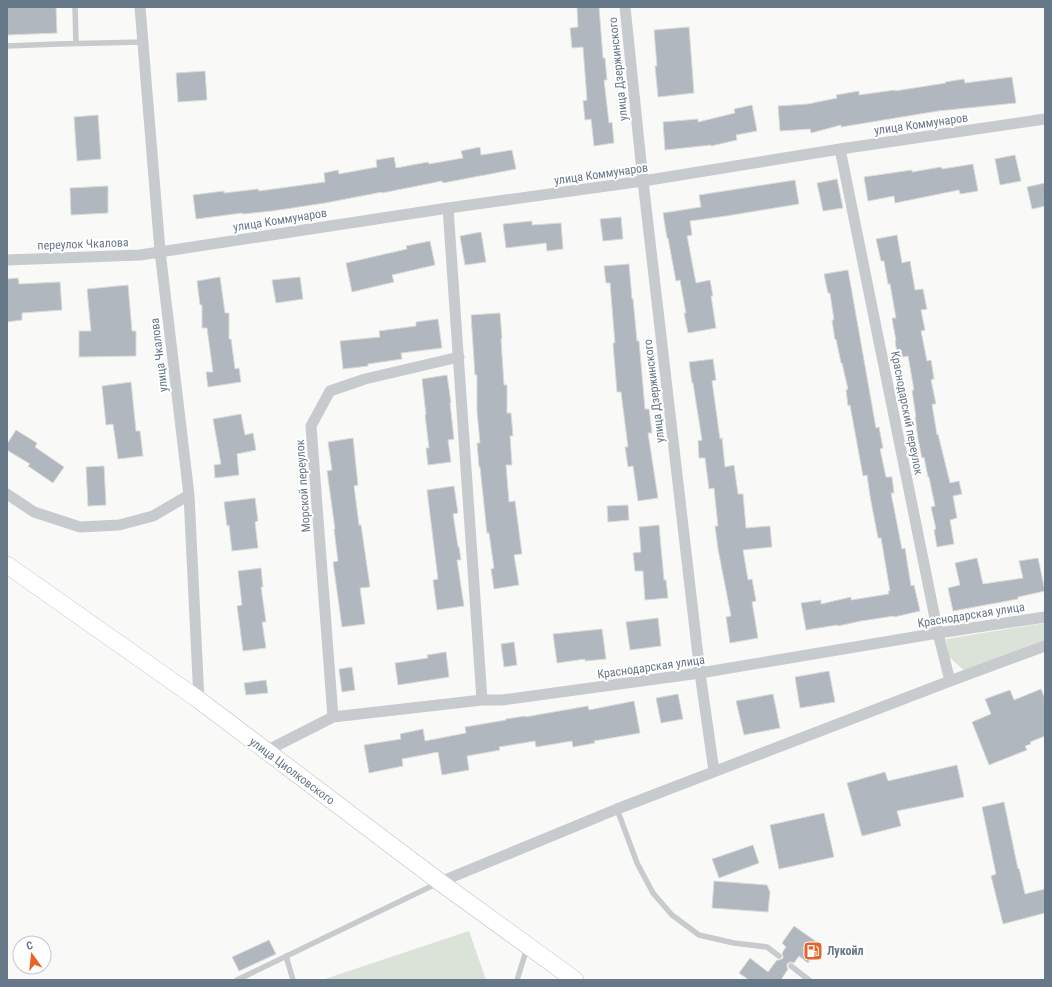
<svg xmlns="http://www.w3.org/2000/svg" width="1052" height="987" font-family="'Roboto Condensed',sans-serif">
<rect width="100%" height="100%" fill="#f9f9f7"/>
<path fill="#dbe2d8" d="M1045 623V642L967 673 949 657 946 639Z
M469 931 486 980H322Z"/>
<path fill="#b0b7be" stroke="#dbdbd9" d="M7 7H56L57 33 7 35Z
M577 7H599L603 58H605L607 80H604L609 123 612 122 614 143 594 146 591 119 585 120 583 101 587 100 583 47 572 48 570 28 578 27Z
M689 27 694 93 658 97 655 66H657L654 30Z
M205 71 207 100 178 102 176 73Z
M1012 77 1016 103 938 111 841 127V125L811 133 810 129 780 131 778 106 808 104 837 98 836 95 859 91V95L895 90V91L946 83 945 82 964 79 965 83Z
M752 105 757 131 736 135 737 140 711 146V145L665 150 663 122 698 119V122L735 113 734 109Z
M98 115 101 159 77 161 74 117Z
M480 147 481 155 512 150 516 169 443 183 442 181 382 193V192L325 203 292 208 272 211 243 214 242 213 196 219 193 195 224 191V193L258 189 259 191 325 182 324 173 338 170 339 174 377 167 376 160 394 157 396 168 428 162 429 164 463 158 461 151Z
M1015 155 1021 181 1000 185 995 159Z
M973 164 978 191 960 194 959 190 895 203 894 196 868 201 864 177 912 170V172L941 167 942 169Z
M837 179 843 208 823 211 817 183Z
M795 180 799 204 726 216 690 221 692 235 687 236 696 283 710 280 713 296H711L716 328 688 333 684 313H686L680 280 676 281 668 238H667L663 213 701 207 699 195Z
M1045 183V206L1032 209 1027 187Z
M108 186V213L71 215 70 188Z
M621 217 623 239 603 241 600 219Z
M532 221V225L561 223 563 249 547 251 546 243 506 248 503 224Z
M481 232 486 262 465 265 460 236Z
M897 235 902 263 910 261 915 290 923 289 927 309 921 310 925 330 921 331 927 361 931 360 934 379 931 380 936 404H932L937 435 938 434 950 483 959 481 962 494 953 496 957 518 950 520 954 544 937 547 934 530 936 529 931 507 935 506 929 477H928L924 457 922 458 918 439 915 417H916L912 390H914L908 356 898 358 895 341H896L892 318H896L890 284H888L884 261H881L876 239Z
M430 241 435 265 392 275 394 282 352 292 346 263 407 249 406 246Z
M629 264 632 299H633L637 341H639L645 409H649L652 433H648L658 498 638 501 633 466 628 467 625 447H628L621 392H617L613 343H615L610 283H606L604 266Z
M848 270 876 428 879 427 883 448 880 449 886 477H892L894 493H891L902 549 905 548 911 586 914 585 920 611 894 617V616L861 621 838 626 837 625 806 630 801 603 821 600V604L851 597V600L889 594 888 591H890L881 538H878L870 496 867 475 863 476 850 405 848 406 846 390 848 389 842 363H841L836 339 835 340 832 320H834L830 293H828L824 274Z
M220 277 225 313H229V339H231L235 369 239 368 241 382 208 387 206 372H213L207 328H202V305H200L197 281Z
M300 277 303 299 276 303 272 280Z
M18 278 19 284 60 282 62 310 22 313V320L7 322V279Z
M128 285 132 331H136V356L79 357V331H91L87 289Z
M500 313 502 339H501L504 385H507V413H511L513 436H510L512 465H506L509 502 515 501 522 554 514 555 519 585 494 589 491 569 494 568 489 533H487L480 467H479L477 443H480L477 411V375H475L471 315Z
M438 319 442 348 401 353 402 359 368 364V366L343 369 340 341 380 337 379 331 416 326V322Z
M713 359 716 380 712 381 720 439 722 438 725 467 734 465 738 494H743L746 528 770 526 772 547 743 550 748 580 752 579 756 601 752 602 758 638 730 643 726 617 731 616 718 549 715 526H718L714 488 709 489 705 458H699L698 441 702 440 693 383H692L689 362Z
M447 375 451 403H450L454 439 448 440 451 462 428 465 426 448H429L425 415H426L422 379Z
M131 382 136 431H140L143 456 118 459 113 424 106 425 102 386Z
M241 414 245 435 253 433 256 450 237 454 239 475 215 478 214 465 221 464 213 419Z
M16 430 37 443 35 447 64 467 53 483 28 466 30 464 7 450V444Z
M353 438 358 485 354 486 359 525H361L370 587 360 588 365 624 342 627 333 562 338 561 334 529H335L327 471 332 470 328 442Z
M104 466 106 505 88 506 86 467Z
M454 486 458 513 453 514 458 547H459L461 560H457L464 606 437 610 433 580 438 579 427 490Z
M255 498 258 521 255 522 258 548 232 551 229 525 227 526 224 502Z
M628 505 629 520 608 522 607 506Z
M659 525 664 580H666L668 598 645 600 643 571H635L633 553 641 552 639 527Z
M977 558 983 584 1023 578 1019 561 1038 558 1045 591 1018 597V599L953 611 948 588 960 585 955 563Z
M261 568 263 587H261L266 622H262L266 648 243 651 237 606 242 605 238 571Z
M658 618 661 646 630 650 626 622Z
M602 629 606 659 585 661V659L557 663 553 634Z
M514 642 517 665 504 667 501 644Z
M446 652 449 677 398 685 395 663 428 658 427 655Z
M352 667 355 690 342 692 339 669Z
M829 671 835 702 800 708 795 677Z
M266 680 268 693 246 695 244 683Z
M1041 689 1045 699V736L1030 742 1031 744 1025 746 1027 750 989 765 972 722 991 714 985 699 1010 690 1014 700Z
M678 694 683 719 661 723 656 698Z
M773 694 780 728 744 735 736 701Z
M634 701 640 733 594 741 595 743 573 747 572 741 536 747 535 741 499 747 500 750 467 756 469 770 442 775 438 752 402 759 403 766 369 773 364 745 401 739 400 734 423 729 425 741 466 733 465 727 506 720V719L525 716V717L588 706 589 710Z
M957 765 964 797 897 811 901 826 862 836 847 783 885 772 888 781Z
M1004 802 1018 869 1019 868 1025 894 1045 889V913L1003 924 991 876 996 874 982 807Z
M824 813 834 857 779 869 770 825Z
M753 845 759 863 719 878 712 859Z
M714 881 767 885 770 892 768 912 712 908Z
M794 926 821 945 808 963 799 956 794 963 790 962 787 964V967L788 969 781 980H749L739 973 750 958 768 972 777 960H780L783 958V956L782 953 786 947 782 943Z
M269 940 276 954 239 971 232 957Z"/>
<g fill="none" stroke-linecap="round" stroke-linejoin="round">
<defs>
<path id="primary" d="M7 565 199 700 440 882 575 980"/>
</defs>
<use href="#primary" stroke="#babec2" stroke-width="18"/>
<path stroke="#c7cbce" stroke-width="5.5" d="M75 7 76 43
M7 46 58 44 143 42
M617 809 637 863 653 893 672 915 699 935 734 943 767 947 779 956
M286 956 293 980
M791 966 809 980
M237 980 438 883
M517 980 527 948"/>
<path stroke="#c7cbce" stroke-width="11" d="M140 7 160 251 189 495 199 700
M625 7 643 181 700 673 714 771
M840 149 938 633 950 681
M448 208 482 700
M7 260 140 255 448 208 643 181 840 149 1045 119
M7 494 34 512 80 527 119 525 153 516 189 495
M333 717 311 426 330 391 365 379 459 357
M266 751 333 717 482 700H502L700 673 938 633 1045 617
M440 882 617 809 950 681 1045 646"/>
<use href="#primary" stroke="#fff" stroke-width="17"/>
</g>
<defs>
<symbol id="fuel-square" viewBox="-11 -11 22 22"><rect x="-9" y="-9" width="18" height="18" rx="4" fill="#e96227" stroke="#fff"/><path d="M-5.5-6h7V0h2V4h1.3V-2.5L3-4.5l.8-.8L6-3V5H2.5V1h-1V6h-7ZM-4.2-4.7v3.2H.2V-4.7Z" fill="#fff"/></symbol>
</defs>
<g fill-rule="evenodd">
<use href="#fuel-square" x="802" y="940" width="22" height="22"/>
</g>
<g text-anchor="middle" stroke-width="4" stroke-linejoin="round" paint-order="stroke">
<g font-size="12" fill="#677889" stroke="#fff">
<text transform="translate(618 69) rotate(-96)" y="4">улица Дзержинского</text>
<text transform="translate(921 124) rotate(-8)" y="4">улица Коммунаров</text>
<text transform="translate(601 174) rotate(-8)" y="4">улица Коммунаров</text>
<text transform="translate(280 220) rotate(-9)" y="4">улица Коммунаров</text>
<text transform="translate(83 244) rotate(-2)" y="4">переулок Чкалова</text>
<text transform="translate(159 355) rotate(-97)" y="4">улица Чкалова</text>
<text transform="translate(654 391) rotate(-97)" y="4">улица Дзержинского</text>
<text transform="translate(907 413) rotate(79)" y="4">Краснодарский переулок</text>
<text transform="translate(303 486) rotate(-94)" y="4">Морской переулок</text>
<text transform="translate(971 615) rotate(-9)" y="4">Краснодарская улица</text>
<text transform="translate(651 667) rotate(-8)" y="4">Краснодарская улица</text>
<text transform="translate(292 771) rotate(37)" y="4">улица Циолковского</text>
</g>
<g font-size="12" font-weight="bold" fill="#677889" stroke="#fff" text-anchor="start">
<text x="827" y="955">Лукойл</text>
</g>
</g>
<rect width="1052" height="987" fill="none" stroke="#677889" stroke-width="16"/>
<g transform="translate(32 955) rotate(345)"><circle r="19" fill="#ffffff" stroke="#c2c9d0"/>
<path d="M0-3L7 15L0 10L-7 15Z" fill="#e96227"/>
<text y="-6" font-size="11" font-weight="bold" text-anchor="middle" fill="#677889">С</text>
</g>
</svg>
